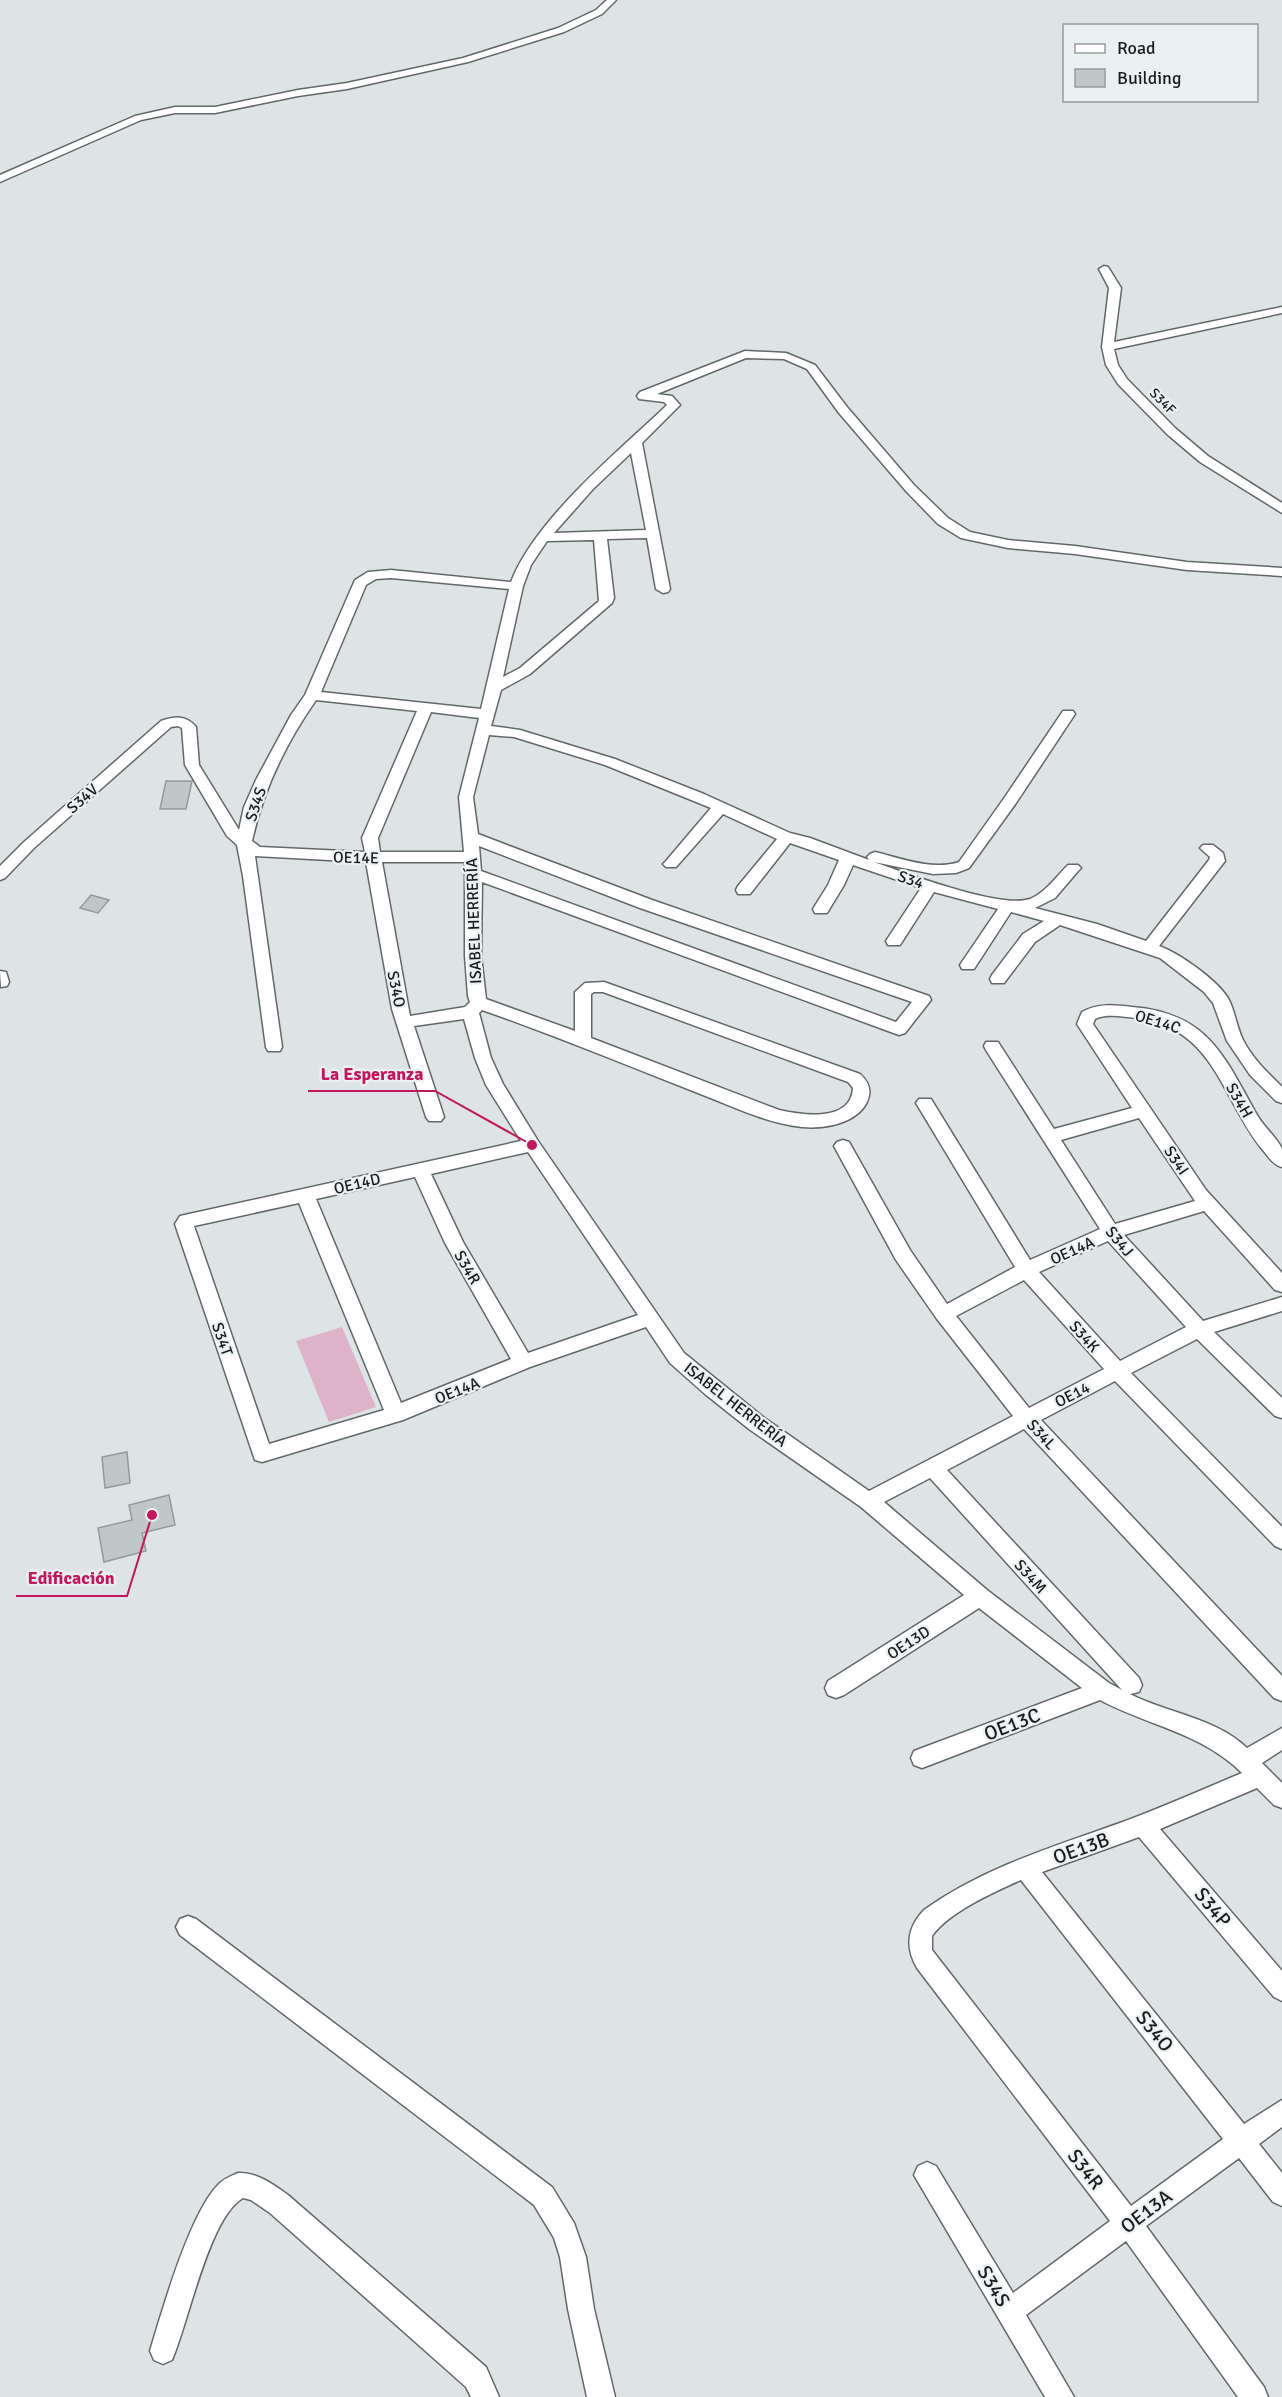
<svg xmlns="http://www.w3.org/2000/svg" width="1282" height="2397" font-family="Signika,sans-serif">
<rect width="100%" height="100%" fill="#dee4e5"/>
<path fill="#deb3c7" d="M342 1327 376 1407 329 1422 296 1341Z"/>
<path fill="#c1c7c7" stroke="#949a9b" stroke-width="1.5" d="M166 781H192L186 809H160Z
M91 895 109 900 98 913 80 908Z
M127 1452 130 1483 105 1488 102 1457Z
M169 1495 175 1525 142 1533 146 1551 104 1562 98 1528 132 1520 129 1505Z"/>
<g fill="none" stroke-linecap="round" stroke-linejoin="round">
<defs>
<path id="minor" d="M607 0H616L602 14 564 32 468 62 347 89 298 96 215 113H175L141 120 0 182V175L135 116 175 107H215L298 90 347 83 463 58 558 28 596 10Z
M1104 266 1108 267 1121 288 1114 342 1282 307V313L1114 349 1118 365 1127 379 1175 428 1208 456 1282 503V513L1200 462 1167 434 1118 384 1106 365 1102 347 1109 288 1099 269Z
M745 351 786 353 815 365 847 407 914 485 948 518 970 532 1008 540 1075 546 1187 562 1282 568V576L1187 570 1075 554 1008 548 961 538 938 524 906 491 839 413 807 369 784 359 746 358 657 394 672 396 680 405 642 443 670 589 668 592 663 593 656 589 647 538 607 539 614 598 612 603 530 674 501 690 491 726 520 730 615 759 704 794 790 833 810 838 869 860 867 857 870 854 875 852C900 858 933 871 959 862L1005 797 1063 711H1073L1075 714 1016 803 969 868 956 873 933 874 874 862C906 873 1000 909 1030 899 1045 893 1057 876 1068 865H1078L1081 868 1078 871 1055 898 1035 908 1097 924 1146 941 1209 860 1210 857 1200 848 1203 845H1213L1223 853 1225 861 1159 946C1179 953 1219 981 1229 1000 1235 1012 1237 1028 1243 1040 1252 1058 1268 1073 1282 1087V1103L1276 1101 1250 1075 1227 1041 1213 1003 1204 992 1160 958 1060 925 1035 942 1004 983H992L990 979 992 975 1023 934 1044 921 1011 912 974 969H962L960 965 998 909 934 892 900 945H888L886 941 921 888 853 865 844 885 827 913H815L813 909 828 885 839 860 790 843 750 894H738L736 890 738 886 777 839 723 814 676 867H666L663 864 666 861 711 808 605 765 514 737 489 735 473 797 478 834 652 900 929 996 931 1000 905 1033 899 1035 482 882 481 956 486 999 575 1031V992L585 983 604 982 860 1074C869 1082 872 1091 867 1102 856 1124 824 1129 802 1127 765 1123 732 1106 698 1093 632 1067 568 1041 502 1017L482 1010 479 1013 491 1058 503 1084 538 1141 684 1353 763 1417 869 1491 1013 1416 937 1319 896 1260 834 1146 837 1142 843 1140 849 1142 910 1250 947 1304 1015 1267 916 1103 919 1099H931L1030 1260 1100 1229 986 1050 984 1046 986 1042H998L1054 1129 1132 1108 1077 1024 1082 1012C1098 1003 1115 1005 1132 1007 1208 1013 1224 1056 1257 1115 1263 1126 1278 1139 1282 1149 1282 1154 1282 1162 1282 1167 1273 1165 1268 1156 1262 1149 1221 1098 1215 1028 1136 1018 1124 1017 1107 1013 1095 1019L1093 1024 1206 1190 1282 1273V1292L1275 1290 1204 1211 1124 1235 1203 1321 1282 1297V1311L1214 1332 1282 1398V1418L1275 1416 1197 1339 1131 1373 1282 1527V1549L1275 1546 1115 1381 1041 1420 1282 1676V1701L1274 1698 1024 1429 947 1470 1139 1678 1142 1685 1139 1692 1130 1694C1167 1713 1216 1718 1247 1748L1282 1728V1750L1262 1763 1282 1783V1808L1274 1805 1257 1788 1160 1829 1282 1971V2001L1274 1997 1139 1837 1042 1872 1244 2124 1282 2100V2127L1259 2144 1282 2173V2206L1273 2202 1239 2158 1146 2226 1264 2387 1268 2397H1238L1126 2241 1026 2315 1074 2397H1045L914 2175 918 2166 927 2162 936 2166 1013 2293 1110 2221 917 1968C905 1947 907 1928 924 1910 983 1868 1052 1847 1120 1823 1161 1808 1201 1790 1242 1773 1202 1733 1149 1726 1100 1700L922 1768 914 1765 911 1758 914 1751 1082 1688 979 1608 844 1695 836 1698 828 1695 825 1688 828 1681 964 1595 861 1507 749 1429 705 1394 670 1363 646 1327 530 1367 403 1420 262 1462 255 1460 175 1224 180 1216 521 1141 486 1085 475 1058 464 1019 414 1026 444 1117 441 1121H429L426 1117 392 1009 366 862 255 856 282 1047 280 1051H268L266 1047 243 876 237 845 227 836 185 765 182 728 178 726 171 727 34 848 5 878 0 880V866L24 842 161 721C175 716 186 715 196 727L199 765 239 830 244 807 256 780 291 715 305 695 355 580 368 572 391 570 511 582C535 519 619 451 667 405L664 402 639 399 637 396 640 392ZM631 453 646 530 554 533 593 489ZM594 540 599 601 520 668 503 677 523 586 531 565 547 541ZM391 578 509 589 481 709 321 692 366 585 376 579ZM316 700 417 711 362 838 365 852 260 847 252 841C263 790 286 743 316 700ZM431 712 479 718 459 797 464 852H380L378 838ZM479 846 640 908 912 1002 896 1022 481 871ZM382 862H465V956L468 996 470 1002 465 1007 410 1016ZM594 992H603L848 1082 853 1088C851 1123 801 1115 779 1110L591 1038V994ZM1139 1118 1195 1201 1115 1224 1061 1140ZM528 1152 638 1315 528 1353 463 1242 431 1174ZM415 1177 445 1243 511 1359 401 1403 316 1199ZM299 1203 384 1410 269 1444 194 1226ZM1108 1241 1186 1327 1120 1361 1039 1272ZM1024 1280 1104 1369 1029 1408 956 1316ZM930 1478 1122 1690 1109 1683 987 1590 884 1502ZM1021 1880 1223 2139 1131 2206 932 1950V1936C949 1912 994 1892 1021 1880Z
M0 971 6 972 9 982 7 986 1 987Z
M188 1916 196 1919 552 2187 574 2223 586 2257 594 2309 615 2397H587L568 2309 560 2257 554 2238 534 2205 180 1935 176 1927 180 1919Z
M238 2173C257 2172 274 2185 288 2195L486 2367 499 2397H471L466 2387 270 2213 251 2200 243 2198C209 2217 188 2324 172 2360L163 2364 154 2360 150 2351C162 2311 190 2213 218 2185 223 2179 231 2176 238 2173Z"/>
</defs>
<use href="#minor" stroke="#626868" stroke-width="3"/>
<use href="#minor" fill="#fff" fill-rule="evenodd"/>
</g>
<g text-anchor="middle" stroke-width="4.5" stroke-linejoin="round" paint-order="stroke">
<g font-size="14" fill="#1a1c1c" stroke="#ebf1f2">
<text transform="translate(1163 401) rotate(45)" y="5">S34F</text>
</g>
<g font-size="16" fill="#1a1c1c" stroke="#ebf1f2">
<text transform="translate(82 798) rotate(-41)" y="6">S34V</text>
<text transform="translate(255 804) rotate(-72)" y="6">S34S</text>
<text transform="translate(356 857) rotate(1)" y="6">OE14E</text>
<text transform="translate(911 879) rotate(19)" y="6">S34</text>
<text transform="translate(473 921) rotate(-92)" y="6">ISABEL HERRERÍA</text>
<text transform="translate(397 989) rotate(78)" y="6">S34O</text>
<text transform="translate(1158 1021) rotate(17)" y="6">OE14C</text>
<text transform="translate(1240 1100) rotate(60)" y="6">S34H</text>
<text transform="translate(1177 1160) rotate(56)" y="6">S34I</text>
<text transform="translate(357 1183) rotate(-13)" y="6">OE14D</text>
<text transform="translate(1120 1241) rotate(50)" y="6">S34J</text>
<text transform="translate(1072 1250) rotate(-24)" y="6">OE14A</text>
<text transform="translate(468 1267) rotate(60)" y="6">S34R</text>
<text transform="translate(1085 1336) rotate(48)" y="6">S34K</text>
<text transform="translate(223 1339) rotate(71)" y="6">S34T</text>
<text transform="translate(457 1390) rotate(-22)" y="6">OE14A</text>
<text transform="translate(1072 1394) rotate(-27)" y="6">OE14</text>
<text transform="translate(736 1404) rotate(38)" y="6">ISABEL HERRERÍA</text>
<text transform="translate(1042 1434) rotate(47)" y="6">S34L</text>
<text transform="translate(1031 1576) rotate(48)" y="6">S34M</text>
<text transform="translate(908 1642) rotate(-33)" y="6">OE13D</text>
</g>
<g font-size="20" fill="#1a1c1c" stroke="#ebf1f2">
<text transform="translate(1012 1724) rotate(-21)" y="7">OE13C</text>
<text transform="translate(1081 1848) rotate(-20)" y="7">OE13B</text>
<text transform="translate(1213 1907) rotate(50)" y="7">S34P</text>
<text transform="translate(1155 2031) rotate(51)" y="7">S34O</text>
<text transform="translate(1086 2169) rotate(52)" y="7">S34R</text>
<text transform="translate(1146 2211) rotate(-37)" y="7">OE13A</text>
<text transform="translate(994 2286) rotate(59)" y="7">S34S</text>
</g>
</g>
<path fill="none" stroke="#c2185b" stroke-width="2" d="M532 1145L435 1091H308M152 1515L127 1596H16"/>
<g fill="#c2185b" stroke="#ebf1f2" stroke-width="2">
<circle cx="532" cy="1145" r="6"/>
<circle cx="152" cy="1515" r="6"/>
</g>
<g font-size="18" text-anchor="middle" font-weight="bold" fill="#c2185b" stroke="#ebf1f2" stroke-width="4.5" stroke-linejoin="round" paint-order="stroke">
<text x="372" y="1080">La Esperanza</text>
<text x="71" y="1584">Edificación</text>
</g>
<rect x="1063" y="24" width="195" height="78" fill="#ebf1f2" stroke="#979c9c" stroke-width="1.5"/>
<rect x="1075" y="44" width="30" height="9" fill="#ffffff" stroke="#979c9c" stroke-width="1.5"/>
<text x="1117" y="54" font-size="18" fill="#1a1c1c">Road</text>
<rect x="1075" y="69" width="30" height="18" fill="#c1c7c7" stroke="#979c9c" stroke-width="1.5"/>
<text x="1117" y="84" font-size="18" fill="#1a1c1c">Building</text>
</svg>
